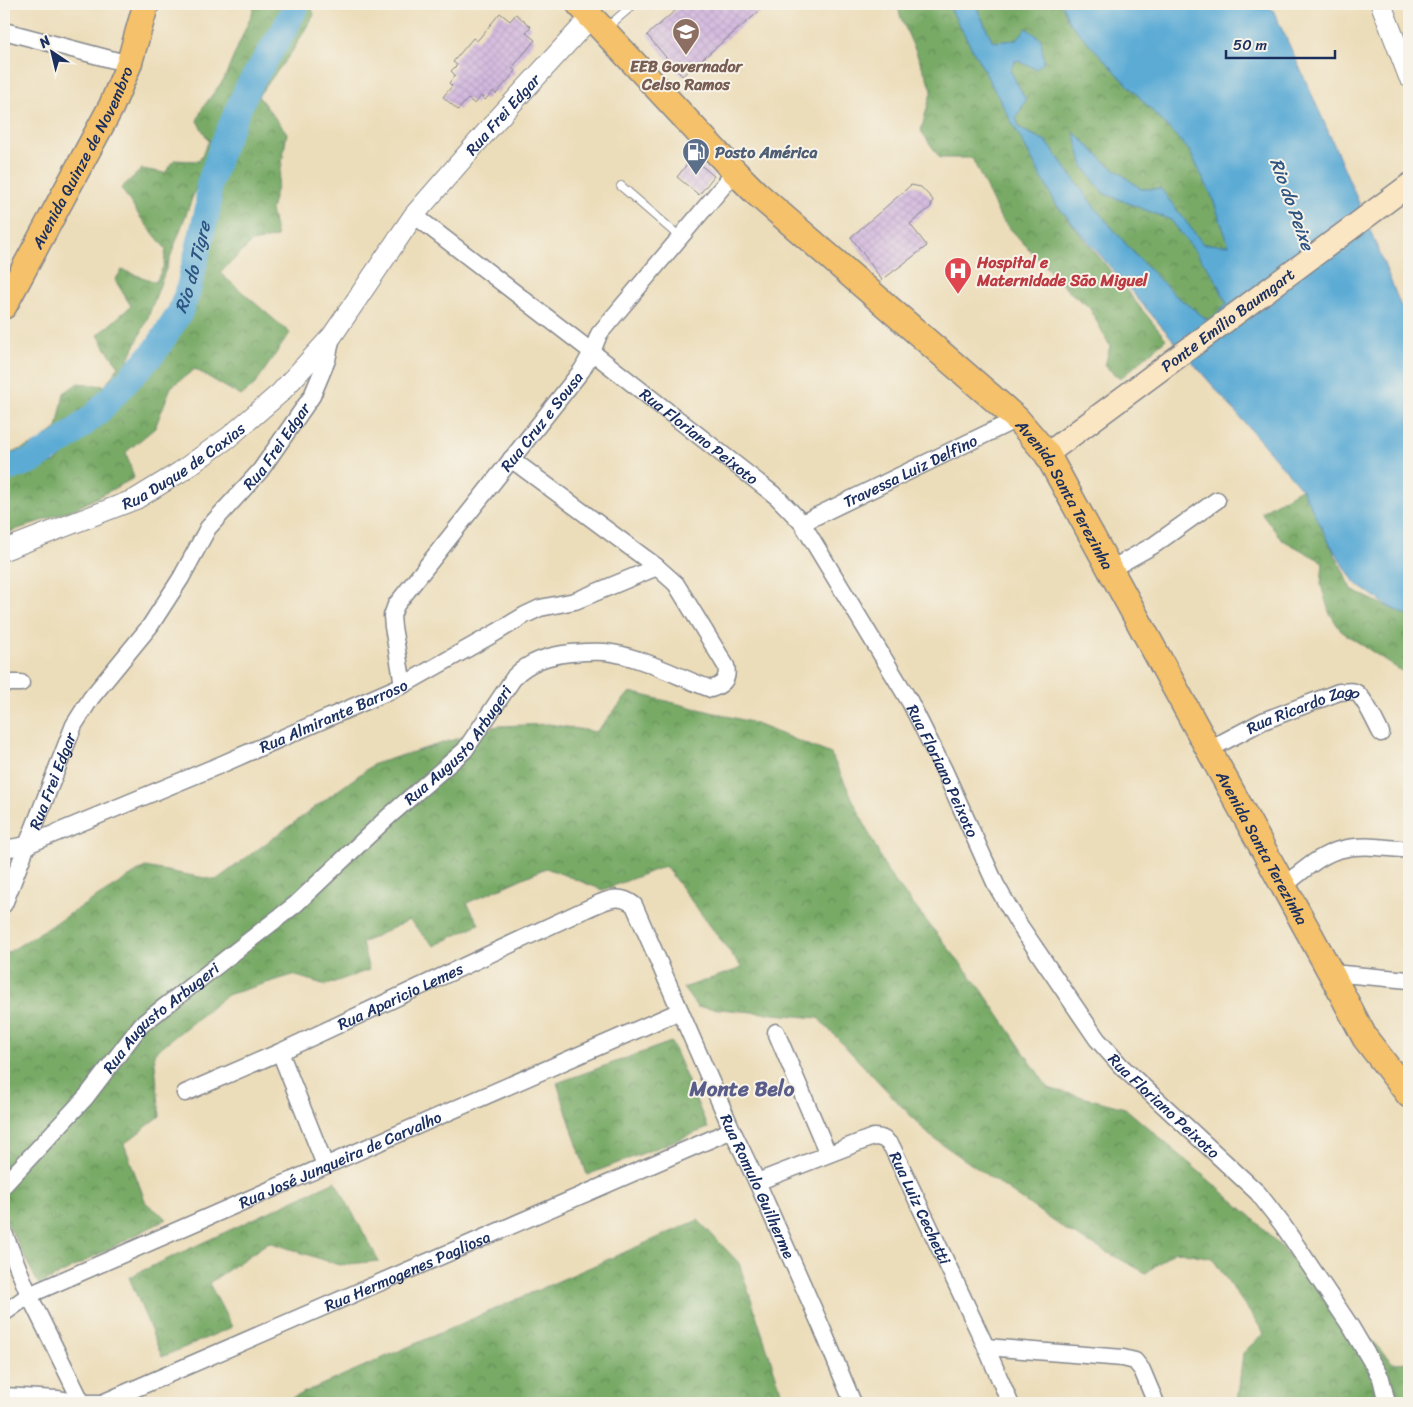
<svg xmlns="http://www.w3.org/2000/svg" width="1413" height="1407" font-family="Sriracha,sans-serif">
<defs>
<pattern id="forest-crowns" width="20" height="18" patternUnits="userSpaceOnUse" patternTransform="scale(1.25)"><rect width="20" height="18" fill="#78aa66"/><path d="M2 6a3 3 0 1 1 6 0M12 15a3 3 0 1 1 6 0" fill="none" stroke="#628b57"/></pattern>
<pattern id="building-cross-hatch" width="8" height="8" patternUnits="userSpaceOnUse" patternTransform="scale(1.25)"><rect width="8" height="8" fill="#cfb2dd"/><path d="M0 0l8 8M0 8l8-8" fill="none" stroke="#b199c0"/></pattern>
</defs>
<rect width="100%" height="100%" fill="#f7f3e8"/>
<filter id="ink" filterUnits="userSpaceOnUse"><feTurbulence type="fractalNoise" baseFrequency=".02" numOctaves="2"/><feDisplacementMap in="SourceGraphic" scale="10" xChannelSelector="R" yChannelSelector="G"/><feConvolveMatrix kernelMatrix="1 2 1 2 8 2 1 2 1" color-interpolation-filters="sRGB"/></filter>
<filter id="wash" filterUnits="userSpaceOnUse"><feTurbulence type="fractalNoise" baseFrequency=".0096" numOctaves="4" result="noise"/><feDisplacementMap in="SourceGraphic" scale="20" xChannelSelector="R" yChannelSelector="G"/><feGaussianBlur stdDeviation="1.12" result="paint"/><feColorMatrix in="noise" values="0 0 0 0 0 0 0 0 0 0 0 0 0 0 0 0 0 1.4 0 .05"/><feComposite in="paint" operator="in"/></filter>
<g filter="url(#wash)">
<rect width="100%" height="100%" fill="#ecddba"/>
<path fill="url(#forest-crowns)" stroke="#4a6c62" d="M254 4H285L224 112 147 320 118 382 91 412 53 441 4 465V456L37 443 57 428 64 393 78 383 105 386 119 366 106 349 98 335 131 306 115 280 122 270 156 282 164 265 166 249 140 217 121 188 142 169 165 173 174 160 199 161 209 141 197 121 203 107 224 79 253 11Z
M302 4H311L314 15 292 52 258 96 287 133 280 175 271 210 277 237 252 242 220 273 290 333 255 384 241 396 195 369 171 387 155 428 126 452 134 478 77 508 7 533 4 530V482L56 462 103 419 181 320 194 286 234 124Z
M897 4H948L1056 204 1166 339 1120 379 1105 366 1110 346 1089 307 1067 290 1001 219 972 158H940L921 131 932 89 901 18Z
M975 4H1062L1069 22 1189 150 1211 194 1229 245 1203 244 1161 189H1141L1104 161 1075 133 1103 193 1171 220 1214 276 1227 304 1209 322 1175 295 1138 258 1096 209 1046 141 1020 129 1016 118 1026 100 1010 70 1016 60 1017 40 993 42Z
M1302 488 1353 591 1409 616V676L1341 631 1329 612 1321 585 1323 562 1281 539 1261 512Z
M630 692 751 722 831 754 888 873 982 990 1048 1088 1125 1108 1253 1218 1393 1363 1409 1362V1403H1237L1243 1353 1264 1333 1212 1258 1175 1251 1146 1273 1069 1232 929 1135 818 1018 697 1007 683 988 742 968 665 866 603 890 546 868 467 903 479 924 434 946 409 920 362 943 369 970 326 985 293 975 227 995 154 1053 160 1116 124 1144 146 1203 167 1219 39 1285 4 1217V955L145 867 216 880 374 764 498 726 549 724 596 732Z
M671 1042 708 1128 587 1175 557 1083Z
M335 1181 379 1261 339 1265 269 1242 209 1283 232 1327 162 1357 129 1277Z
M698 1220 739 1263 785 1403H280Z"/>
<path fill="#5babd5" stroke="#3b6d9a" d="M948 4H975L993 42 1017 40 1026 28 1041 39 1044 62 1036 69 1016 60 1010 70 1026 100 1016 118 1020 129 1046 141 1096 209 1138 258 1175 295 1209 321 1227 304 1214 276 1171 220 1103 193 1083 166 1074 132 1104 161 1141 189H1161L1203 244 1229 245 1211 194 1189 150 1069 22 1062 4H1267L1273 10C1319 108 1362 207 1402 309L1409 316V616L1391 608 1355 583 1329 542 1301 488 1056 204Z"/>
<g fill="none" stroke-linecap="round" stroke-linejoin="round">
<path stroke="#5babd5" stroke-width="26" id="s1" d="M4 470 33 460 67 438 97 413 155 351 179 314 188 291 208 208 209 185 223 144 248 87 284 30 297 4"/>
</g>
<g id="blocks">
<path fill="url(#building-cross-hatch)" d="M683 4H768L682 76 647 35Z
M500 13 510 21 516 14 531 27 526 33 535 40 512 68 516 71 496 94 493 91 485 100 481 96 475 104 468 99 458 110 443 97 452 86 449 83 455 75 451 71 457 65 453 62 473 38 477 41Z
M692 158 714 176 699 195 677 177Z
M911 185 921 187 933 200 931 207 910 224 927 246 882 280 851 237Z"/>
</g>
</g>
<g filter="url(#ink)">
<use href="#blocks" fill-opacity="0" stroke="#84868c" stroke-width="1"/>
<g fill="none" stroke-linecap="round" stroke-linejoin="round">
<defs>
<path id="service" d="M605 29 634 4
M621 186 680 237"/>
<g id="minor">
<path d="M4 31 129 64"/>
<path id="s2" d="M414 215 592 352 777 497 802 523 910 702 944 770 996 885 1018 923 1097 1039 1121 1066 1258 1193 1282 1224 1351 1327 1381 1378 1387 1403"/>
<path id="s3" d="M802 523 1017 419"/>
<path d="M1111 569 1154 545 1217 500"/>
<path d="M4 683H21"/>
<path id="s4" d="M403 685 393 627 392 616 396 605 582 370 592 352 599 334 735 172"/>
<path id="s5" d="M1208 750 1263 721 1339 692C1344 692 1350 690 1355 692 1364 696 1376 724 1381 733"/>
<path id="s6" d="M4 849 27 845 220 765 403 685 497 632 525 615 540 608 575 601 657 567"/>
<path d="M1283 886C1301 873 1321 853 1343 849 1364 844 1388 848 1409 850"/>
<path id="s7" d="M4 904 74 725 91 698 150 626 181 578 208 528 260 471 312 396 327 360 332 336"/>
<path d="M1331 973 1409 980"/>
<path d="M776 1032 828 1154"/>
<path d="M280 1052 325 1165"/>
<path id="s8" d="M185 1093 280 1052 582 911C602 903 616 891 634 905L732 1130 757 1182 821 1326 853 1403"/>
<path id="s9" d="M757 1182 873 1137C883 1137 886 1140 892 1147L986 1347 1010 1403"/>
<path id="s10" d="M4 1185 86 1097 141 1025 296 904 388 817 465 750 515 676C530 661 549 655 571 653 582 652 594 651 605 652 638 655 680 678 711 689 723 685 729 679 726 666L676 584 657 567 511 459"/>
<path d="M4 1233 29 1295 82 1403"/>
<path id="s11" d="M4 1313 29 1295 680 1011"/>
<path d="M986 1347 1123 1358 1135 1361 1142 1370 1156 1403"/>
<path id="s12" d="M4 1396 57 1399 82 1403H102L732 1130"/>
</g>
<g id="tertiary">
<path d="M1381 4 1409 77"/>
<path id="s13" d="M4 550 136 499 180 472 229 437 280 393 332 336 414 215 495 122 591 17"/>
</g>
<g id="secondary">
<path id="s14" d="M1047 454 1409 185"/>
</g>
<g id="primary">
<path id="s15" d="M579 4 735 172 756 193 1017 419 1047 454 1331 973 1365 1038 1409 1095"/>
<path id="s16" d="M4 306 111 107 129 64 146 4"/>
</g>
</defs>
<use href="#service" stroke="#84868c" stroke-width="10"/>
<use href="#minor" stroke="#84868c" stroke-width="19"/>
<use href="#tertiary" stroke="#84868c" stroke-width="22"/>
<use href="#secondary" stroke="#84868c" stroke-width="25"/>
<use href="#primary" stroke="#84868c" stroke-width="28"/>
<use href="#service" stroke="#fff" stroke-width="8"/>
<use href="#minor" stroke="#fff" stroke-width="16"/>
<use href="#tertiary" stroke="#fff" stroke-width="20"/>
<use href="#secondary" stroke="#fbe6c4" stroke-width="22"/>
<use href="#primary" stroke="#f5c16b" stroke-width="25"/>
</g>
</g>
<defs>
<symbol id="school-pin" viewBox="-11 -11 22 30"><path d="M0 17L-7.5 6A9.5 9.5 0 1 1 7.5 6Z" fill="#8d6e63" stroke="#f7f3e8"/><path d="M0-5L7-2L0 1L-7-2ZM-4 1L0 2.5L4 1V4Q0 6-4 4Z" fill="#fff"/></symbol>
<symbol id="fuel-pin" viewBox="-11 -11 22 30"><path d="M0 17L-7.5 6A9.5 9.5 0 1 1 7.5 6Z" fill="#5c6f8a" stroke="#f7f3e8"/><path d="M-5.5-6h7V0h2V4h1.3V-2.5L3-4.5l.8-.8L6-3V5H2.5V1h-1V6h-7ZM-4.2-4.7v3.2H.2V-4.7Z" fill="#fff"/></symbol>
<symbol id="hospital-pin" viewBox="-11 -11 22 30"><path d="M0 17L-7.5 6A9.5 9.5 0 1 1 7.5 6Z" fill="#e0444e" stroke="#f7f3e8"/><path d="M-5-5h3v3.5h4V-5h3V5h-3V1.5h-4V5h-3Z" fill="#fff"/></symbol>
</defs>
<g fill-rule="evenodd">
<use href="#school-pin" x="670" y="16" width="32" height="43"/>
<use href="#fuel-pin" x="680" y="136" width="32" height="43"/>
<use href="#hospital-pin" x="942" y="255" width="32" height="43"/>
</g>
<g text-anchor="middle" stroke-width="4" stroke-linejoin="round" paint-order="stroke">
<g font-size="16" font-weight="bold" fill="#785e54" stroke="#f7f3e8">
<text x="686" y="72">EEB Governador<tspan x="686" dy="18">Celso Ramos</tspan></text>
</g>
<g font-size="16" fill="#1b2f5e" stroke="#f7f3e8">
<text dy="6" stroke="none"><textPath href="#s13" startOffset="678">Rua Frei Edgar</textPath></text>
<text dy="6" stroke="none"><textPath href="#s16" startOffset="168">Avenida Quinze de Novembro</textPath></text>
<text dy="6" stroke="none"><textPath href="#s14" startOffset="225">Ponte Emílio Baumgart</textPath></text>
<text dy="6" stroke="none"><textPath href="#s4" startOffset="316">Rua Cruz e Sousa</textPath></text>
<text dy="6" stroke="none"><textPath href="#s2" startOffset="361">Rua Floriano Peixoto</textPath></text>
<text dy="6" stroke="none"><textPath href="#s7" startOffset="538">Rua Frei Edgar</textPath></text>
<text dy="6" stroke="none"><textPath href="#s13" startOffset="199">Rua Duque de Caxias</textPath></text>
<text dy="6" stroke="none"><textPath href="#s3" startOffset="120">Travessa Luiz Delfino</textPath></text>
<text dy="6" stroke="none"><textPath href="#s15" startOffset="694">Avenida Santa Terezinha</textPath></text>
<text dy="6" stroke="none"><textPath href="#s6" startOffset="356">Rua Almirante Barroso</textPath></text>
<text dy="6" stroke="none"><textPath href="#s5" startOffset="105">Rua Ricardo Zago</textPath></text>
<text dy="6" stroke="none"><textPath href="#s10" startOffset="635">Rua Augusto Arbugeri</textPath></text>
<text dy="6" stroke="none"><textPath href="#s2" startOffset="781">Rua Floriano Peixoto</textPath></text>
<text dy="6" stroke="none"><textPath href="#s7" startOffset="132">Rua Frei Edgar</textPath></text>
<text dy="6" stroke="none"><textPath href="#s15" startOffset="1099">Avenida Santa Terezinha</textPath></text>
<text dy="6" stroke="none"><textPath href="#s8" startOffset="236">Rua Aparicio Lemes</textPath></text>
<text dy="6" stroke="none"><textPath href="#s10" startOffset="230">Rua Augusto Arbugeri</textPath></text>
<text dy="6" stroke="none"><textPath href="#s2" startOffset="1186">Rua Floriano Peixoto</textPath></text>
<text dy="6" stroke="none"><textPath href="#s11" startOffset="370">Rua José Junqueira de Carvalho</textPath></text>
<text dy="6" stroke="none"><textPath href="#s8" startOffset="800">Rua Romulo Guilherme</textPath></text>
<text dy="6" stroke="none"><textPath href="#s9" startOffset="214">Rua Luiz Cechetti</textPath></text>
<text dy="6" stroke="none"><textPath href="#s12" startOffset="431">Rua Hermogenes Pagliosa</textPath></text>
</g>
<g font-size="16" font-weight="bold" fill="#4e5e75" stroke="#f7f3e8" text-anchor="start">
<text x="715" y="158">Posto América</text>
</g>
<g font-size="16" font-weight="bold" fill="#be3a42" stroke="#f7f3e8" text-anchor="start">
<text x="977" y="268">Hospital e<tspan x="977" dy="18">Maternidade São Miguel</tspan></text>
</g>
<g font-size="18" font-style="italic" fill="#2e5482" stroke="#f7f3e8">
<text transform="translate(1292 204) rotate(70)" y="6">Rio do Peixe</text>
<text dy="6" stroke="none"><textPath href="#s1" startOffset="288">Rio do Tigre</textPath></text>
</g>
<g font-size="21" font-weight="bold" fill="#5a5d8a" stroke="#f7f3e8">
<text x="742" y="1096">Monte Belo</text>
</g>
</g>
<rect width="1413" height="1407" fill="none" stroke="#f7f3e8" stroke-width="20"/>
<g transform="translate(52 52) rotate(325)" stroke="#f7f3e8" stroke-width="4" paint-order="stroke">
<path d="M0-4L9 19L0 12L-9 19Z" fill="#1b2f5e"/>
<text y="-8" font-size="14" font-weight="bold" text-anchor="middle" fill="#1b2f5e">N</text>
</g>
<path d="M1226 50v8h109v-8" fill="none" stroke="#1b2f5e" stroke-width="2.5"/>
<text x="1233" y="50" font-size="15" fill="#1b2f5e" stroke="#f7f3e8" stroke-width="4" paint-order="stroke">50 m</text>
</svg>
